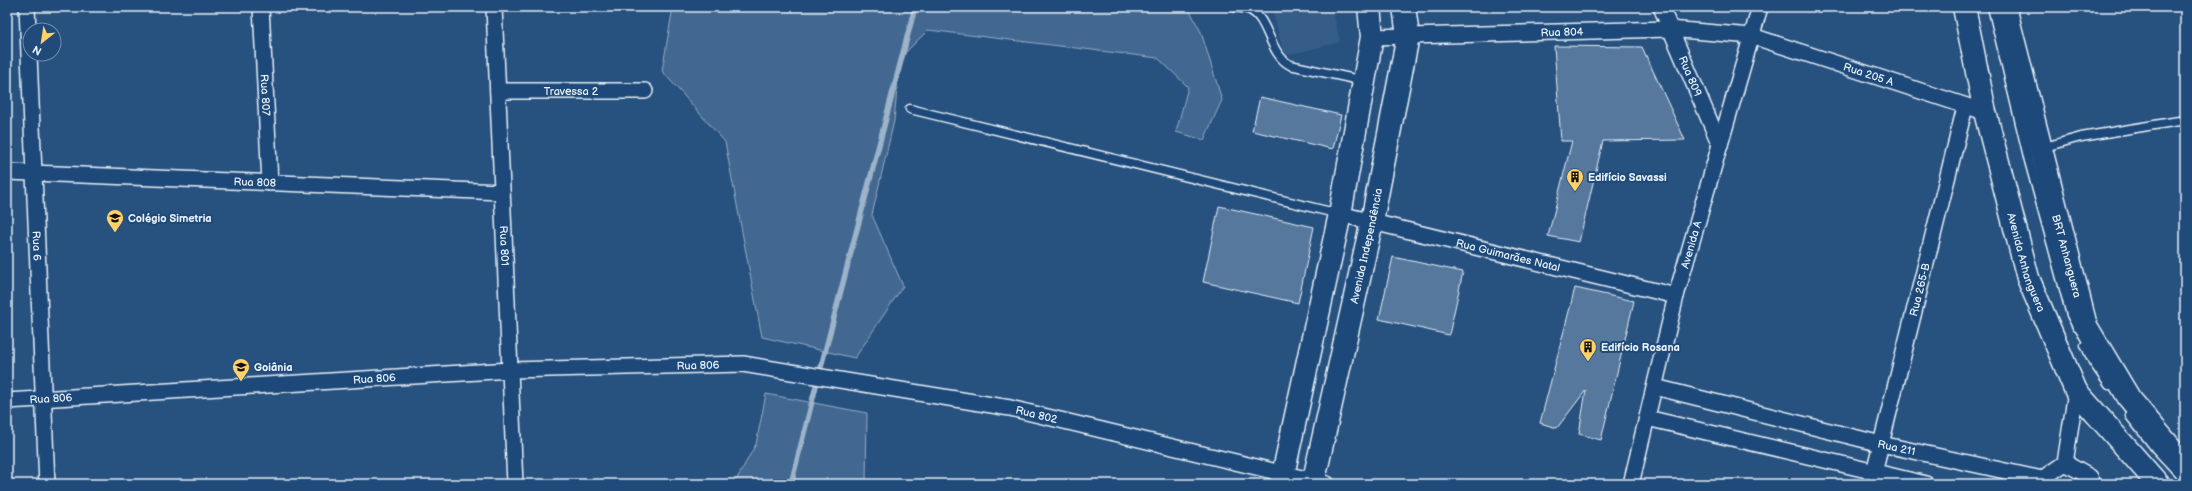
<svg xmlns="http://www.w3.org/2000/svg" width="2192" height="491" font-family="'Balsamiq Sans',sans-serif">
<rect width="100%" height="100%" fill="#27517f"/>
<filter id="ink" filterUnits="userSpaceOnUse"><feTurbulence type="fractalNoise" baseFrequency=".025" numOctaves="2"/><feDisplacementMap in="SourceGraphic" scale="8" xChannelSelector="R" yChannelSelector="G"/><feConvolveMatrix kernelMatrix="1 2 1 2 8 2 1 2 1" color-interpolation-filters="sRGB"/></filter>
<g filter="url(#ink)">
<path fill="#355d88" d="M1272 7H1332L1340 42 1284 56Z"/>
<path fill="#436891" stroke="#96acc4" d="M673 7H1188L1201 32 1222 100 1204 140 1176 132 1188 87 1158 58 928 30 900 58 894 121 872 215 903 286 855 358 762 337 725 142 662 71Z
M766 394 867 413 866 484H734L756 444Z"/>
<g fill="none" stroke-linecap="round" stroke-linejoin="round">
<path stroke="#9db3c9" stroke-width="5.5" d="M821 367 915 7
M791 484 816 386"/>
</g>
<path fill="#57789d" stroke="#e8f1f8" d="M1554 46 1642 47 1685 140 1603 141 1579 242 1548 236 1572 141H1561Z
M1260 97 1341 115 1333 149 1252 131Z
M1219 206 1314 227 1298 303 1203 282Z
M1393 257 1463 272 1449 335 1379 319Z
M1575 288 1634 301 1601 440 1579 434 1586 390 1557 428 1540 423Z"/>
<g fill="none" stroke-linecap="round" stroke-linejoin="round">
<defs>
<path id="service" d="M1234 7C1239 8 1246 8 1250 10 1269 19 1269 54 1290 65L1364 81
M1992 7 2029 161 2071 315 2077 327
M910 109 1339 214
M2041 148 2081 137 2185 120
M2085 345 2093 362 2109 385
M2130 416 2156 449 2185 480"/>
<g id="minor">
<path id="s1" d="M27 7 47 484"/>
<path id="s2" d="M261 7 270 183"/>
<path id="s3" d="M494 7 515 484"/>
<path id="s4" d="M1661 7 1720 145"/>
<path id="s5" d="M1372 37 1669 29 1752 36 1985 112"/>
<path id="s6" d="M498 91H645"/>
<path id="s7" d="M7 172 502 192"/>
<path id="s8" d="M1340 214 1676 296"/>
<path id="s9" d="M1655 387 1881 444 2042 479 2065 463 2076 391"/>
<path id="s10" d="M7 401 511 370 743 364 1010 408 1327 484"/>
<path d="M1647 418 1926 484"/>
<path d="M2065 463 2090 477 2093 484"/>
<path id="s11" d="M1874 472 1965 107"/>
<path id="s12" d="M1631 484 1676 296 1760 7"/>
</g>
<g id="primary">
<path id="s13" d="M1964 7 1985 112 2028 278 2076 391 2158 484"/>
<path d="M2005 7 2086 326 2129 398 2176 454 2185 461"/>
<path d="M1281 484 1340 214 1372 37 1369 7"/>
<path id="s14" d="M1313 484 1372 221 1408 36 1404 7"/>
</g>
</defs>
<use href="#service" stroke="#e8f1f8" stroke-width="11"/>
<use href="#minor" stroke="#e8f1f8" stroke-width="18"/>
<use href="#primary" stroke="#e8f1f8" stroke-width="25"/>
<use href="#service" stroke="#1f4a7a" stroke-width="8"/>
<use href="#minor" stroke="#1f4a7a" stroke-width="15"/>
<use href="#primary" stroke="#1f4a7a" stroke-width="22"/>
</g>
</g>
<defs>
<symbol id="building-pin" viewBox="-11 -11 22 30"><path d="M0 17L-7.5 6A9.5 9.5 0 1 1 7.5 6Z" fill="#ffd166" stroke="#1f4a7a"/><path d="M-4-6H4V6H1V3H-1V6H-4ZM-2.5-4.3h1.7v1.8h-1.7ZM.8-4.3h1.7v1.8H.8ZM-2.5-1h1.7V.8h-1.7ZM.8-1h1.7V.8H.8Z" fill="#111"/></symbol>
<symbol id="school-pin" viewBox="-11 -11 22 30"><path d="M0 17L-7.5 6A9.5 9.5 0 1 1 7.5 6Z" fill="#ffd166" stroke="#1f4a7a"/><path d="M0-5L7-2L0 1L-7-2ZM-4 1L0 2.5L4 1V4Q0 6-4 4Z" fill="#111"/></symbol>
</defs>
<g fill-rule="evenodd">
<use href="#building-pin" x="1565" y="167" width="20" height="27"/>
<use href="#school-pin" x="105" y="208" width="20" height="27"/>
<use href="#building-pin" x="1578" y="337" width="20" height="27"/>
<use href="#school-pin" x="231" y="357" width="20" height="27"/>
</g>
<g text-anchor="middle" stroke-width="4" stroke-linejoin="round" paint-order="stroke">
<g font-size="11" fill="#e8f1f8" stroke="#1f4a7a">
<text dy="4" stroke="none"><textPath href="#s5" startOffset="190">Rua 804</textPath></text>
<text dy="4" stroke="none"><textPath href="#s5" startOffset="503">Rua 205 A</textPath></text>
<text dy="4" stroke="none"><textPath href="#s4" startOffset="75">Rua 809</textPath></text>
<text dy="4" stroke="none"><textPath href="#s6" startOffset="73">Travessa 2</textPath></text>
<text dy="4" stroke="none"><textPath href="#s2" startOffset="88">Rua 807</textPath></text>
<text dy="4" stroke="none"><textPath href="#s7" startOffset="248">Rua 808</textPath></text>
<text dy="4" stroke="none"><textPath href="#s12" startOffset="247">Avenida A</textPath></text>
<text dy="4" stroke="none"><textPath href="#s1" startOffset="239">Rua 6</textPath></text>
<text dy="4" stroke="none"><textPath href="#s3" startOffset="239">Rua 801</textPath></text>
<text dy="4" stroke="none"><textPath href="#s14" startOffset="244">Avenida Independência</textPath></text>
<text dy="4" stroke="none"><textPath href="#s8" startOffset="173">Rua Guimarães Natal</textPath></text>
<text transform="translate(2067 256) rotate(75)" y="4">BRT Anhanguera</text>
<text dy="4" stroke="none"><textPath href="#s13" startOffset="263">Avenida Anhanguera</textPath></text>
<text dy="4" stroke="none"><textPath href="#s11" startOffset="188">Rua 265-B</textPath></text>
<text dy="4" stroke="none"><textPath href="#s10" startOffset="692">Rua 806</textPath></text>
<text dy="4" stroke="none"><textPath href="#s10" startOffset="368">Rua 806</textPath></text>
<text dy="4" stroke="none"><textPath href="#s10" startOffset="44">Rua 806</textPath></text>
<text dy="4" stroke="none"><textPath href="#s10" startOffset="1035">Rua 802</textPath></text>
<text dy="4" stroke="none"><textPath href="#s9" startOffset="249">Rua 211</textPath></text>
</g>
<g font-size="11" font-weight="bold" fill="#e8f1f8" stroke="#1f4a7a" text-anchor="start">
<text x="1588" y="181">Edifício Savassi</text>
<text x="128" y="222">Colégio Simetria</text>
<text x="1601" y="351">Edifício Rosana</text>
<text x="254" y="371">Goiânia</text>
</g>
</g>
<rect width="2192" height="491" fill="none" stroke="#1f4a7a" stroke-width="24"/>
<rect x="12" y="12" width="2168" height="467" fill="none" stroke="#e8f1f8" stroke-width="1.5" filter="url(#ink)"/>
<g transform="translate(42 42) rotate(210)"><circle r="19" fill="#1f4a7a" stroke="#6f8dac"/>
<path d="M0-3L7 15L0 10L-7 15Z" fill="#ffd166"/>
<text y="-6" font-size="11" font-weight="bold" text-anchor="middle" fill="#e8f1f8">N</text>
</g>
</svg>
